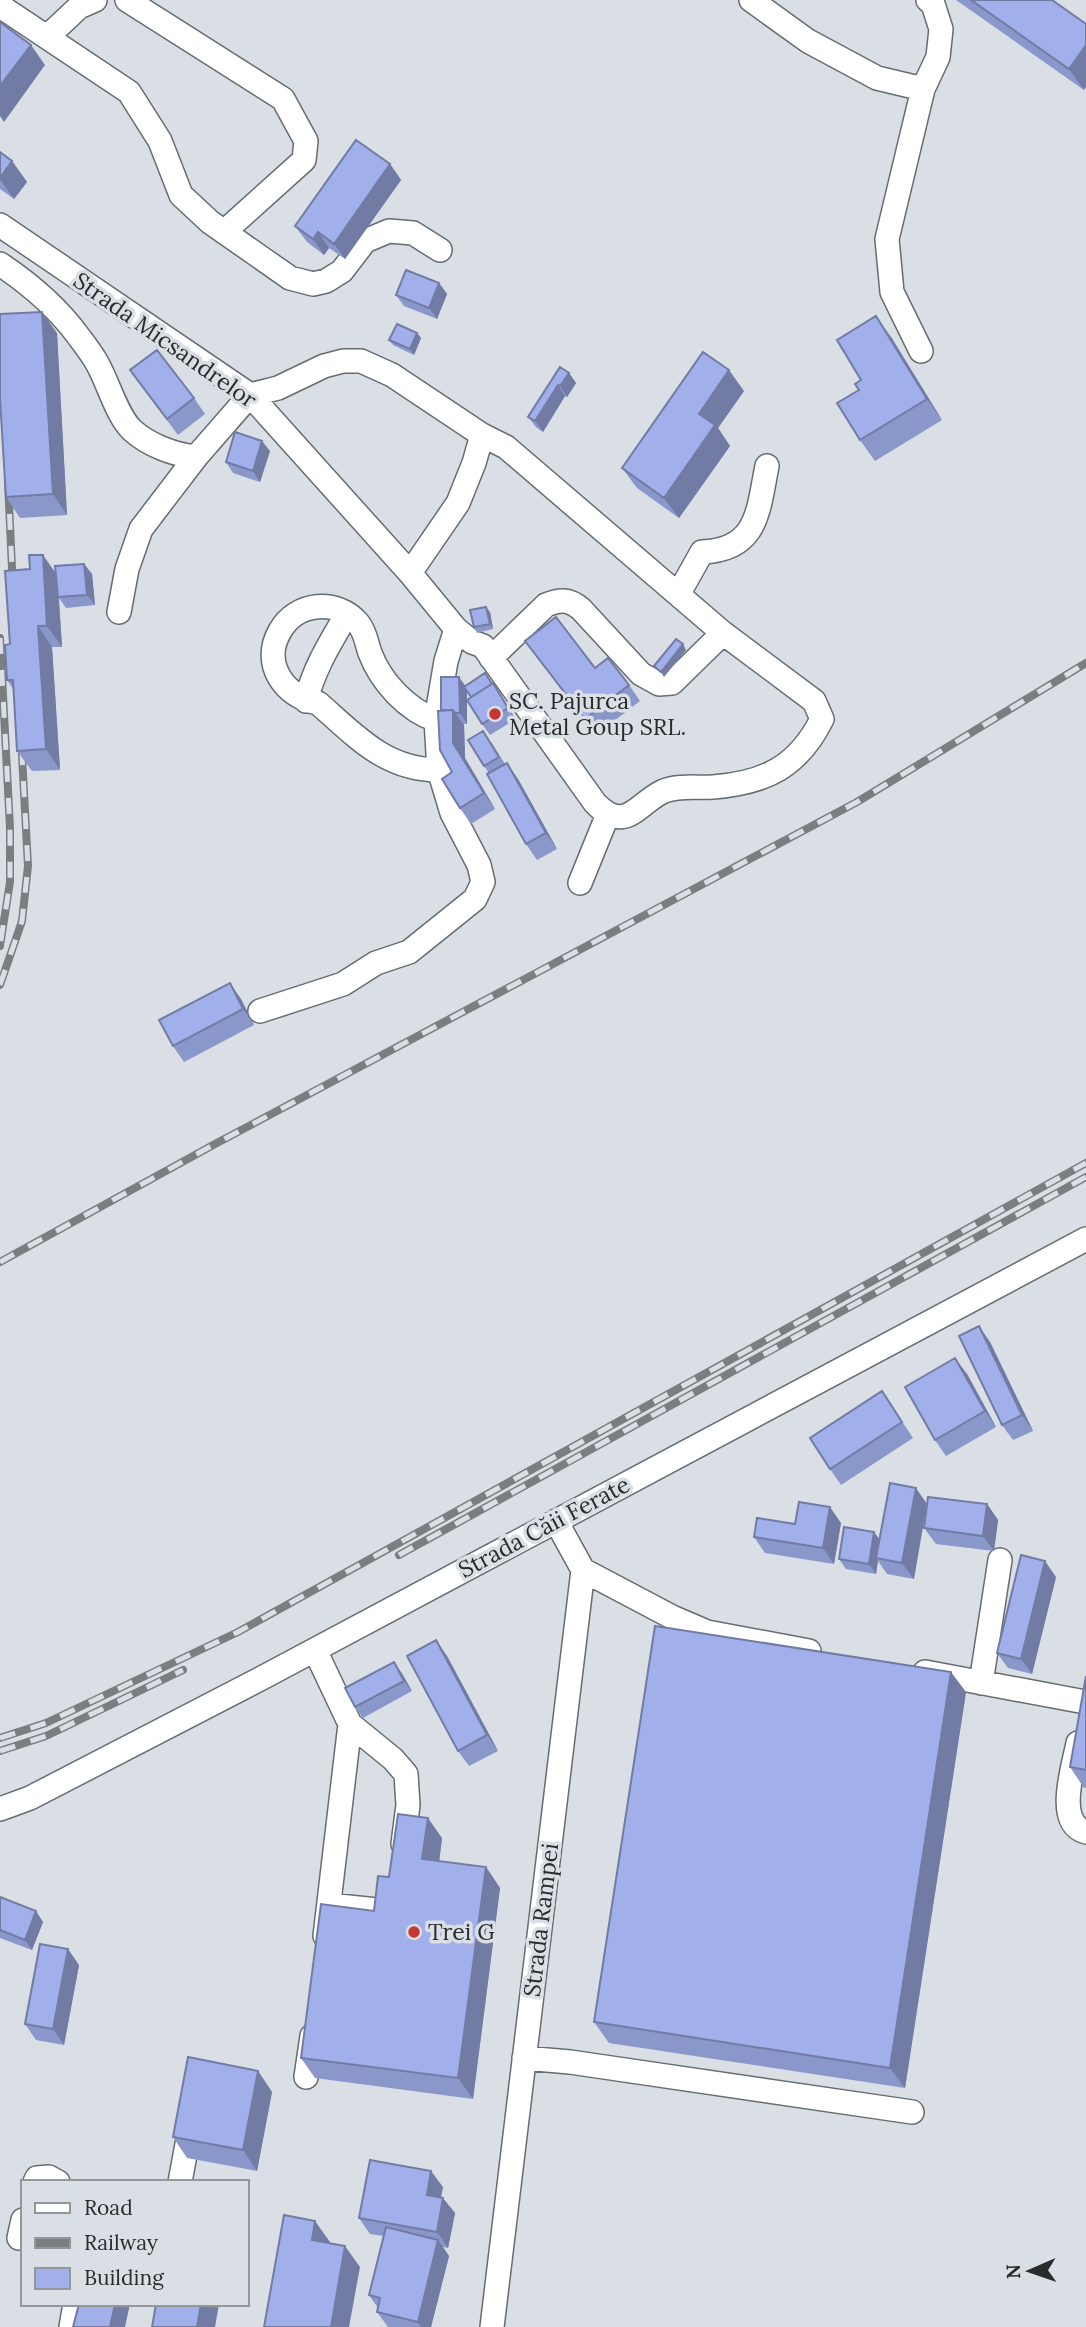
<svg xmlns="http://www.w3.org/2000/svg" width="1086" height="2327" font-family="Lora,serif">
<rect width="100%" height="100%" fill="#d9dfe4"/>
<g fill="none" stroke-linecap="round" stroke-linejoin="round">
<defs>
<path id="minor" d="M127 0 283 99 306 141 304 160 224 232
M751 0 808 41 877 78 923 89
M0 6 129 92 160 141 181 195 210 222 290 278 313 284 326 281 342 271 365 241 389 231 413 233 440 250
M47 37 79 7 95 0
M0 225 250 395 410 573 456 629 472 642 483 646 595 803C626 835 637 803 664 791 679 785 698 788 713 787 765 783 798 767 822 719L814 701 723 633
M0 264C30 284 58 308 79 337 85 345 92 354 97 363 108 382 117 416 132 430 148 445 175 455 196 457L250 395 278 388 324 366 343 361H361L392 375 482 435
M921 351 892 292 887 239 923 89 938 57 941 29 933 4 928 0
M410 573 458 503 474 463 482 435 506 447 723 633 672 683 659 684 641 674 581 609C569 599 560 599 546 605L491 658
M679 593 702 552C758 550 758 511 767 466
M119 612 127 569 141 529 196 457
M306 701C314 668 330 643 347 614
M436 720C407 710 381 682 370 653 366 642 366 633 358 623 337 598 296 602 280 631 261 663 284 697 318 703 356 736 385 770 439 770
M580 883 608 814
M260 1011 343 984 376 963 409 952 475 899 483 882 479 865 452 813 439 770 436 720 446 661 456 629
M583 1570 672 1617 707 1632 809 1651
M315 1650 350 1724 393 1759 406 1774 408 1805 403 1844
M925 1672 1085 1702
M981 1683 1000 1560
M1078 1743C1074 1765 1054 1824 1086 1832
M0 1809 30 1798 260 1679 1086 1239
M329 1905 387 1911 392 1894
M325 1936 350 1724
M524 2058 570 2062 912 2112
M306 2077 312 2036
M35 2182 37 2178 49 2177 58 2182
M180 2182 190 2128
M19 2238 23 2220
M71 2327 75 2304
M492 2327 583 1570 556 1521"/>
</defs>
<use href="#minor" stroke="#676c70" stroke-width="26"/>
<use href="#minor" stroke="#fff" stroke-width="23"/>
<defs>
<path id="rail" d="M8 482 13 590
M0 638 10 828V882L0 946
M0 985 22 921 28 866 21 737
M0 1262 215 1144 857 802 1086 663
M399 1555 1086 1177
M0 1738 46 1723 238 1632 1086 1163
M0 1751 46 1736 183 1670"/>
</defs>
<use href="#rail" stroke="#7a7e81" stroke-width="8"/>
<use href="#rail" stroke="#d9dfe4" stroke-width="5" stroke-dasharray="16" stroke-linecap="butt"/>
</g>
<path fill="#8a97ca" d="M956 0H1052L1084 90Z
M0 152 12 161 27 182 14 199 0 189Z
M390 164 401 180 345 259 329 248 324 255 307 242 295 226Z
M439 283 447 294 437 319 404 306 396 295Z
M57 333 67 515 20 518 6 497Z
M417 333 421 338 414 355 393 345 389 340Z
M891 337 942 420 875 461 860 440 859 390 861 380Z
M130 370 194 398 205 414 178 435Z
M569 373 576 383 567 397 565 396 543 432 536 427 528 417Z
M744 391 718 428 730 446 679 518 637 488 622 468Z
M270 451 260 482 233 473 226 462Z
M84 564 92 574 95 605 66 608 59 598 62 647H52L60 770 32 771 17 751 13 689 7 680 10 644 56 574Z
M490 612 493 629 477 633 474 627Z
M525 641 595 668 629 685 640 701 596 735Z
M493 683 516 719 490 735 482 724 471 697 467 691V724H463L464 725 465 758 495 809 471 824 460 808 452 772 441 710 466 686Z
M491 742 505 764 518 779 557 849 537 860 526 844 489 773 484 766Z
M241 999 254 1025 184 1062 173 1046Z
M990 1342 1033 1431 1013 1440 1002 1425Z
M967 1374 996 1427 946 1456 935 1440Z
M882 1391 913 1438 841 1485 830 1469Z
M890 1483 914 1579 887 1574 878 1561 876 1574 846 1569 839 1559 874 1532 880 1540Z
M987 1504 998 1520 994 1551 936 1544 924 1528Z
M841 1523 834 1564 765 1553 754 1537 795 1524Z
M1056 1577 1032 1674 1008 1668 997 1653Z
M447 1656 498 1751 469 1766 458 1751Z
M401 1672 412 1691 363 1718 355 1707Z
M1086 1676V1788H1084L1070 1767Z
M966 1692 905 2088 609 2043 594 2022Z
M442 1838 439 1861 486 1867 500 1888 473 2099 315 2078 301 2058 374 1911 389 1877Z
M0 1897 43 1922 32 1950 0 1938Z
M79 1965 64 2045 36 2040 25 2024Z
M258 2071 272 2092 257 2171 187 2158 173 2137Z
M443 2187 441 2197 455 2213 448 2248 443 2247 449 2256 431 2327H388L377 2312 378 2308 369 2295 384 2236 370 2234 359 2218Z"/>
<path fill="#717ba4" d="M31 45 45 65 4 122 0 116V86Z
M1086 45V87L1084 90 1069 69Z
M12 161 27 182 14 199 0 179Z
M390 164 401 180 345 259 334 244Z
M318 232 329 248 324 255 313 239Z
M439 283 447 294 437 319 429 308Z
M42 312 57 333 67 515 53 494Z
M876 316 891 337 942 420 927 399Z
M417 333 421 338 414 355 410 349Z
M729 370 744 391 718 428 730 446 679 518 664 498 699 414Z
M569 373 576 383 567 397 560 386Z
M558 385 565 396 543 432 535 421Z
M262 441 270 451 260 482 253 471Z
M43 555 57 575 62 647 47 626Z
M84 564 92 574 95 605 87 595Z
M486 607 490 612 493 629 490 624Z
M38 626 52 647 60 770 46 749Z
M683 644 686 650 664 677 661 672Z
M459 677 467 688V724L460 713Z
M453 710 464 725 465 758 495 809 484 793 453 743Z
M507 763 518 779 557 849 546 833Z
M230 983 241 999 254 1025 243 1009Z
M979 1326 990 1342 1033 1431 1022 1415Z
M955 1358 967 1374 996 1427 985 1411Z
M916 1488 927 1504 914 1579 902 1563Z
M987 1504 998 1520 994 1551 983 1536Z
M830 1507 841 1523 834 1564 823 1548Z
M874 1532 881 1542 876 1558 878 1561 876 1574 869 1564Z
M1045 1561 1056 1577 1032 1674 1021 1659Z
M436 1640 447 1656 498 1751 487 1735Z
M394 1662 401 1672 412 1691 404 1681Z
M951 1672 966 1692 905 2088 890 2068Z
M428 1818 442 1838 437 1880 422 1859Z
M486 1867 500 1888 473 2099 458 2078Z
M36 1911 43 1922 32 1950 25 1940Z
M68 1949 79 1965 64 2045 53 2029Z
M258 2071 272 2092 257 2171 243 2150Z
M431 2171 443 2187 438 2211 427 2195Z
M443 2198 455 2213 448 2248 437 2232Z
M315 2221 330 2242 326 2261 312 2240Z
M438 2240 449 2256 431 2327H421L418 2322Z
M345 2246 360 2267 349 2327H331Z
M115 2304H130L125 2327H110Z
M201 2304H219L215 2327H197Z"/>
<path fill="#a1b0eb" stroke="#717ba4" stroke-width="2" d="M971 0H1052L1086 24V45L1069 69Z
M0 22 31 45 0 86Z
M356 140 390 164 334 244 318 232 313 239 295 226Z
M0 152 12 161 0 178Z
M406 270 439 283 429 308 396 295Z
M42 312 53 494 6 497 0 399V314Z
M876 316 927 399 860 440 837 403 859 390 855 384 861 380 837 340Z
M397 324 417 333 410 349 389 340Z
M157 350 194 398 167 419 130 370Z
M703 352 729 370 699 414 715 425 664 498 622 468Z
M560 367 569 373 560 386 558 385 535 421 528 417Z
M235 432 262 441 253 471 226 462Z
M29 555H43L47 626H38L46 749 17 751 13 680H7L5 645 10 644 5 571 30 569Z
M84 564 87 595 58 597 55 566Z
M486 607 490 624 474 627 470 610Z
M556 617 595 668 608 658 629 685 585 719 525 641Z
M676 639 683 644 661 672 654 666Z
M485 673 492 684 471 697 464 687Z
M441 677H459L460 713H455L453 710H441Z
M493 683 508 708 482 724 467 700Z
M453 710V743L484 793 460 808 442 779 452 772 440 750 438 711Z
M483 731 499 757 484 766 468 740Z
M507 763 546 833 526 844 487 774Z
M230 983 243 1009 173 1046 159 1020Z
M979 1326 1022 1415 1002 1425 959 1336Z
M955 1358 985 1411 935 1440 905 1387Z
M882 1391 902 1422 830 1469 810 1438Z
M890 1483 916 1488 902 1563 876 1558Z
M928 1497 987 1504 983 1536 924 1528Z
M799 1502 830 1507 823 1548 754 1537 757 1518 795 1524Z
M844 1527 874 1532 869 1564 839 1559Z
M1021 1555 1045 1561 1021 1659 997 1653Z
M655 1626 951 1672 890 2068 594 2022Z
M436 1640 487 1735 458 1751 407 1656Z
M394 1662 404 1681 355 1707 345 1688Z
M1086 1676V1770L1070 1767Z
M398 1814 428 1818 422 1859 486 1867 458 2078 301 2058 321 1904 374 1911 378 1876 389 1877Z
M0 1897 36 1911 25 1940 0 1930Z
M40 1944 68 1949 53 2029 25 2024Z
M188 2057 258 2071 243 2150 173 2137Z
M370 2160 431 2171 427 2195 443 2198 437 2232 359 2218Z
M284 2215 315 2221 312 2240 345 2246 331 2327H264Z
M386 2227 438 2240 418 2322 377 2312 380 2298 369 2295Z
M79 2304H115L110 2327H73Z
M156 2304H201L197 2327H152Z"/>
<g fill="#c53730" stroke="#d9dfe4" stroke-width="2.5">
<circle cx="495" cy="714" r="7"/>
<circle cx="414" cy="1932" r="7"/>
</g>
<g text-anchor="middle" stroke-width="7" stroke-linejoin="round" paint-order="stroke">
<g font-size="23" fill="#292b2d" stroke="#d9dfe4">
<text transform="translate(165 340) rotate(35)" y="8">Strada Micsandrelor</text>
<text transform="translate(544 1527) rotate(-28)" y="8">Strada Căii Ferate</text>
<text transform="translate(541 1920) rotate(-83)" y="8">Strada Rampei</text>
</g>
<g font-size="23" fill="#292b2d" stroke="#d9dfe4" text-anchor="start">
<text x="509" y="709">SC. Pajurca<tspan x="509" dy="26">Metal Goup SRL.</tspan></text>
<text x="428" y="1940">Trei G</text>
</g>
</g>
<rect x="21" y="2180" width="228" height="126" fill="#d9dfe4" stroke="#93979b" stroke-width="2"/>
<rect x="35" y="2203" width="35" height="10" fill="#ffffff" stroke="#93979b" stroke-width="2"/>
<text x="84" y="2215" font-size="21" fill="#292b2d">Road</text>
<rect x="35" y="2238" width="35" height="10" fill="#7a7e81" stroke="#93979b" stroke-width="2"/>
<text x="84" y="2250" font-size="21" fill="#292b2d">Railway</text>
<rect x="35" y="2268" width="35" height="21" fill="#a1b0eb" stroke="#93979b" stroke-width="2"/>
<text x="84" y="2285" font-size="21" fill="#292b2d">Building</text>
<g transform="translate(1030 2271) rotate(268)" stroke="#d9dfe4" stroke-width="5" paint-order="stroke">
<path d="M0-5L12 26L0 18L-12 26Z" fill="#292b2d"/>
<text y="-10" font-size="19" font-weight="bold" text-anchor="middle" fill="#292b2d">N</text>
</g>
</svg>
